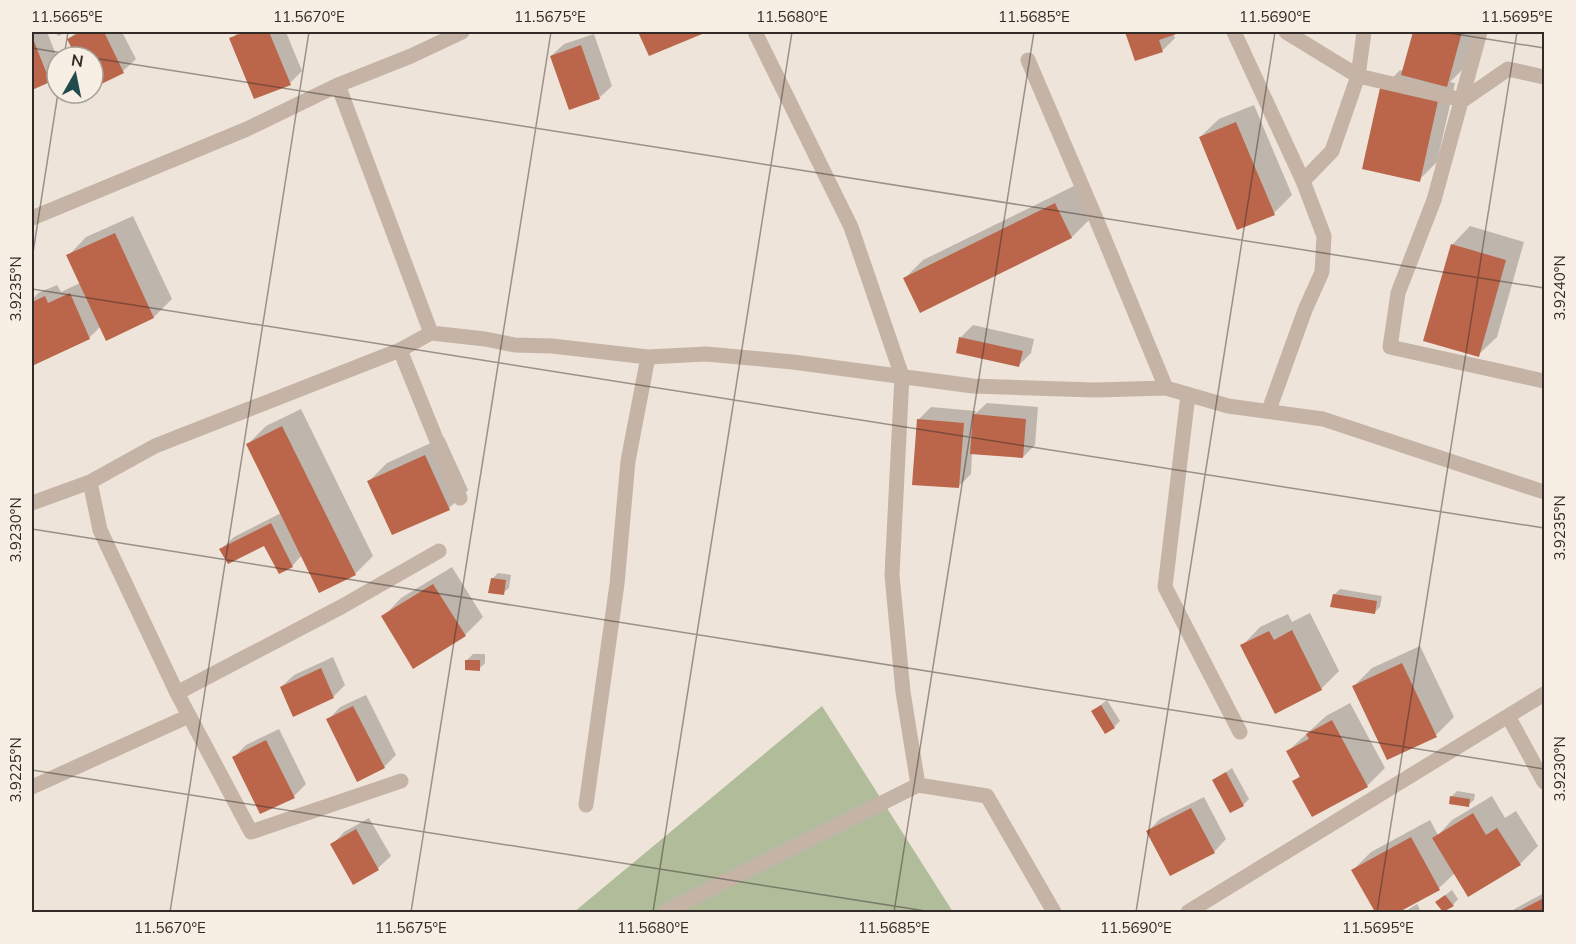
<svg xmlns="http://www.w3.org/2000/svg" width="1576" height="944" font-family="Mulish,sans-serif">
<rect width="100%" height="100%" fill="#eee4d9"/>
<path fill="#b0bc9a" d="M822 706 953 912H574Z"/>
<path fill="#0003" d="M32 32H47L57 57V73L50 80 32 88Z
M55 32H67L58 36Z
M76 32H122L136 59 123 71 93 87V57H78L69 39Z
M238 32H286L302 71 290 83 231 39Z
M640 32H703L650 54Z
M1127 32H1179L1173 33 1175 38 1163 50 1136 59Z
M1414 32H1475L1465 67 1450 82 1455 83 1437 162 1419 180 1382 89 1400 70 1403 71Z
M594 34 612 86 599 98 551 56 564 44Z
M1254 105 1292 195 1274 213 1200 137 1219 119Z
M1074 186 1090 219 1072 237 921 311 905 278 923 260Z
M133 216 172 299 154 317 106 339 101 326 90 337 32 364V300L38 293 57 285 61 292 80 283 68 256 86 237Z
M1470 226 1524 242 1497 337 1478 355 1452 245Z
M973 325 1034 339 1031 353 1018 366 961 337Z
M987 403 1038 407 1035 445 1023 457 972 453 971 474 958 487 918 420 931 407 976 411 975 414Z
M301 409 373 556 355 574 302 555 293 565 280 572 265 544 221 549 234 537 281 513 248 444 266 426Z
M444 437 468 490 449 508 393 534 369 481 387 463Z
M452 567 483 617 465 635 383 617 401 598Z
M498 573 511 575 509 588 503 593 492 579Z
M1340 589 1382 596 1380 607 1374 613 1334 595Z
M1310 613 1339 671 1321 689 1242 646 1260 627 1288 614 1292 622Z
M1420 646 1454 717 1436 735 1354 686 1372 668Z
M473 654H485V663L479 669 467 660Z
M333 657 345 685 333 697 281 687 294 675Z
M366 695 396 755 384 767 328 720 340 707Z
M1107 700 1120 721 1114 727 1093 711Z
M1350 703 1385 768 1367 786 1294 781 1301 775 1288 751 1326 716Z
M279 729 306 784 294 796 234 757 246 745Z
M1232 768 1249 799 1243 805 1231 811 1214 781Z
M1457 791 1475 794 1474 800 1468 805 1451 797Z
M1492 796 1505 818 1516 811 1538 846 1520 864 1455 873 1439 888 1396 912H1377L1353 870 1371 852 1430 820 1438 835 1452 820Z
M1204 797 1226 839 1214 852 1148 831 1160 819Z
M369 818 391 856 378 868 353 883 332 845 344 832Z
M1452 890 1458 899 1453 905 1443 897Z
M1544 893V912H1509Z
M1417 904 1420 909 1416 912H1404Z"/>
<path fill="#bb664a" d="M81 32H104L124 73 93 88V57H76L67 39Z
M245 32H269L291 85 254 99 229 38Z
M638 32H707L649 56Z
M1125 32H1182L1159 40 1163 52 1135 61Z
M1413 32H1462L1447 87 1401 75Z
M32 36 50 82 32 90Z
M581 45 600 99 569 110 550 56Z
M1380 88 1438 101 1420 182 1362 169Z
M1236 122 1275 215 1237 230 1199 137Z
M1055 203 1072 238 920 313 903 278Z
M115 233 154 318 106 341 66 255Z
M1451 244 1506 260 1479 357 1423 341Z
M70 293 90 339 32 366V302L45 296 48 303Z
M959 337 1023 351 1019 367 956 353Z
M973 414 1026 419 1023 458 970 454Z
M917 419 964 423 959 488 912 485Z
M282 426 356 575 319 593 246 444Z
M425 455 450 510 392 535 367 481Z
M271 523 293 567 279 574 264 546 228 564 219 549Z
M491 578 506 580 504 595 488 593Z
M433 584 466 636 413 669 381 616Z
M1333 594 1377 601 1375 614 1330 607Z
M1292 630 1322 690 1275 714 1240 645 1269 631 1274 640Z
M465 660H480V671L465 670Z
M1402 663 1437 737 1387 760 1352 686Z
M321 668 334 698 293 717 280 687Z
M1101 705 1115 728 1105 734 1091 711Z
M353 706 385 768 357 782 326 719Z
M1332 720 1368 787 1312 817 1292 781 1300 777 1286 751 1309 739 1306 734Z
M266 740 295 798 260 814 232 757Z
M1226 772 1244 806 1230 813 1212 780Z
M1450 796 1470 799 1469 807 1449 804Z
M1191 808 1215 853 1170 876 1146 831Z
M1473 813 1486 835 1497 828 1521 865 1468 897 1432 838Z
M356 829 379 870 353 885 330 844Z
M1411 837 1440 890 1399 912H1375L1351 870Z
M1445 895 1454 906 1443 912 1435 902Z
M1542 899 1544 903V912H1517Z"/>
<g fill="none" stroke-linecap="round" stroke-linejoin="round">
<path stroke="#c5b4a6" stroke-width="15" d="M1234 32 1303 181 1324 236 1322 272 1305 310 1269 410
M1286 32 1358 76 1463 100 1508 69 1544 77
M1480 32 1434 200 1398 293 1390 347 1544 381
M1028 60 1097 221 1166 388
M338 85 431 333
M1303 181 1332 151 1358 76 1364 32
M32 218 247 129 338 85 411 56 462 32
M400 350 460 498
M1188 395 1165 587 1240 732
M90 482 100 530 177 693 251 832 401 781
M32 503 90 482 155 446 400 350 431 333 485 339 515 345 552 346 648 357 706 354 793 362 973 386 1095 390 1166 388 1228 406 1323 419 1544 492
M177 693 341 607 439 551
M1508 716 1544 782
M918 785 987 796 1054 912
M32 787 189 716
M586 805 617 584 628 461 648 357
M664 912 918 785 903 692 892 575 902 376 851 227 755 32
M1188 912 1544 694"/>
</g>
<path fill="none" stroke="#322a26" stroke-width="1.5" stroke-opacity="0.45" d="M1443 32 1544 48M32 48 86 57M64 57 68 32M93 58 1544 288M32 259 58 93M32 289 1544 528M32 529 1544 769M32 770 932 912M170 912 309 32M411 912 551 32M653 912 792 32M894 912 1034 32M1136 912 1275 32M1377 912 1517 32"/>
<rect width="1576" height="944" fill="none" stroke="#f7eee4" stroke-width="66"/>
<g transform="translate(75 75) rotate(9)"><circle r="28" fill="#f7eee4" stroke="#a8a098" stroke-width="1.5"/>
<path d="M0-4.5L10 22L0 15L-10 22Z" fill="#204c4f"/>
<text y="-9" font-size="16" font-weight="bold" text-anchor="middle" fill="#322a26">N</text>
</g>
<rect x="33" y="33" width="1510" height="878" fill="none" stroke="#322a26" stroke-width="2"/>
<g font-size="15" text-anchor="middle" fill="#322a26">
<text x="67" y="22">11.5665°E</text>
<text x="309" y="22">11.5670°E</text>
<text x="550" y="22">11.5675°E</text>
<text x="792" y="22">11.5680°E</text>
<text x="1034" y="22">11.5685°E</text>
<text x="1275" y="22">11.5690°E</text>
<text x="1517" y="22">11.5695°E</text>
<text transform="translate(1560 288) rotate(-90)" y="5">3.9240°N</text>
<text transform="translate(16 289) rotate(-90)" y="5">3.9235°N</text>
<text transform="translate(1560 528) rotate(-90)" y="5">3.9235°N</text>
<text transform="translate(16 530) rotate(-90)" y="5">3.9230°N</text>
<text transform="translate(1560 769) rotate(-90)" y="5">3.9230°N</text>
<text transform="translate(16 770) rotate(-90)" y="5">3.9225°N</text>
<text x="170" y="933">11.5670°E</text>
<text x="411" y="933">11.5675°E</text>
<text x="653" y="933">11.5680°E</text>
<text x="894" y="933">11.5685°E</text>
<text x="1136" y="933">11.5690°E</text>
<text x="1378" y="933">11.5695°E</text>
</g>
</svg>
